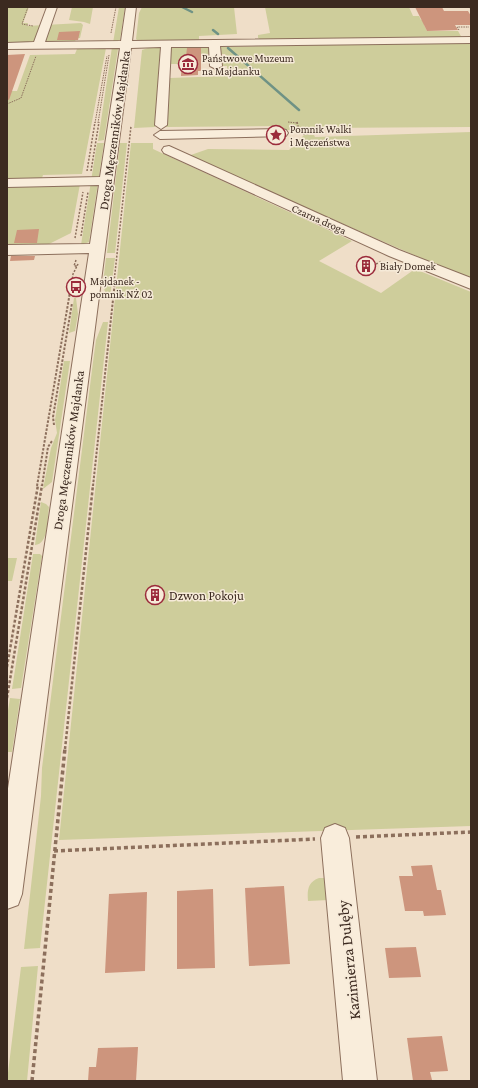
<svg xmlns="http://www.w3.org/2000/svg" width="478" height="1088" font-family="'Crimson Pro',serif">
<rect width="100%" height="100%" fill="#efdec8"/>
<path fill="#cecd9b" d="M7 7H29L23 23H28L27 26 81 23 83 25 80 38H76L75 42 7 44Z
M72 7H93L90 24 84 22 69 20Z
M119 7H125L120 40 113 43Z
M142 7H234L237 34 199 36V42L138 41 136 39 139 13Z
M265 7H409L413 16H419L421 20H445L448 25H424L427 31H458L462 38 262 40 258 38V35L270 33Z
M471 42V127L313 128V130H282L281 126 166 127 170 78 227 76V66H221L218 57H226L225 54H218L219 47Z
M112 47 118 49 104 140 98 141Z
M211 47 210 54 183 55 182 64H168L169 48Z
M80 48H106L82 174 43 175 40 184H80L71 233 49 244 7 245V91H17L30 55 75 54 77 49Z
M148 48H161L155 127 134 128 142 50Z
M471 132V280L188 156 208 149 289 150 304 135H314L315 137Z
M97 143H104L89 242 81 245Z
M120 143H127L115 253H107Z
M131 143H153V149L352 241 319 261 381 293 415 269 471 292V826L59 840Z
M106 258H115L110 297H106L103 283Z
M74 298H76L78 314 75 331 69 333Z
M103 322H108L40 948 24 949 41 796 42 768 93 362 96 340Z
M64 361H70L52 482 43 489 51 448 57 433 55 420Z
M41 502 46 504 49 507C47 519 49 544 35 545Z
M33 554H40L42 556 21 688 12 689Z
M7 558H17L12 581H7Z
M10 698 20 699 12 752H7V717Z
M319 878H327L329 900 308 901C307 890 308 882 319 878Z
M38 966 27 1081H7L21 967Z"/>
<g fill="none" stroke-linecap="round" stroke-linejoin="round">
<path stroke="#6f9285" stroke-width="2.5" d="M182 7 192 12
M213 30 218 34
M228 48 299 110"/>
</g>
<path fill="#cd957d" d="M415 7H442L444 11H468L471 16V25H455L458 30 427 31Z
M80 31 78 40H57L59 32Z
M187 48H201V71H198V75L181 76 182 56H186Z
M25 54 9 100 7 99V55Z
M39 229 37 243H14L17 230Z
M11 256H35L34 260 10 261Z
M432 865 437 890H441L446 915 424 916 423 911H405L399 876H413L411 866Z
M284 886 290 964 249 966 245 888Z
M213 889 215 968 177 969V891Z
M147 892 145 971 105 973 109 894Z
M416 947 421 977 389 978 385 948Z
M442 1036 448 1071 430 1072 432 1080 413 1081 407 1038Z
M138 1047 136 1081H88L89 1067H96L98 1048Z"/>
<g fill="none" stroke-linecap="round" stroke-linejoin="round">
<defs>
<path id="minor" d="M47 7H57L45 42 121 41 126 7H136L132 41 471 37V43L220 46 222 66 216 69 210 66 209 47H171L167 125 161 129 155 125 161 47 131 48 22 894 18 905 7 909V795L89 253 7 255V245L90 244 99 185 7 187V179L100 177 120 48 7 49V43L34 42Z
M282 129 286 130 288 133 286 136 160 139 154 135 160 131Z
M169 146 399 250 471 278V289L389 256 164 153 162 150 164 147Z
M335 824 345 828 349 838 377 1081H343L321 838 325 828Z"/>
</defs>
<use href="#minor" stroke="#8c6f5c" stroke-width="2"/>
<path stroke="#8c6f5c" stroke-width="1" stroke-dasharray="1.5 1" stroke-linecap="butt" d="M28 7 22 24 33 26
M469 7 471 10
M459 30 457 27H469
M111 33 116 7
M7 104 21 98 36 56
M288 122 297 123
M95 123 107 56
M98 123 109 55"/>
<path stroke="#8c6f5c" stroke-width="1.5" stroke-dasharray="2 1.5" stroke-linecap="butt" d="M297 122 299 130
M303 131H313
M303 134 314 133
M87 171 95 122
M91 171 99 122
M81 236 88 192
M75 238 83 192
M76 260 74 266H78
M376 264 382 261
M72 282 73 274 78 264
M114 282 131 126"/>
<path stroke="#8c6f5c" stroke-width="2" stroke-dasharray="2.5 1.5" stroke-linecap="butt" d="M72 281 71 289 73 295
M54 425 53 417 72 303
M37 486 70 292H73
M42 486 48 447 52 441
M93 486 115 281"/>
<path stroke="#8c6f5c" stroke-width="2.5" stroke-dasharray="3 2" stroke-linecap="butt" d="M7 667 38 485
M7 698 42 485
M65 749 93 485"/>
<path stroke="#8c6f5c" stroke-width="3.5" stroke-dasharray="4 3" stroke-linecap="butt" d="M356 837 471 832
M54 851 315 839
M32 1081 65 748"/>
<use href="#minor" fill="#f9eddb" fill-rule="evenodd"/>
</g>
<defs>
<symbol id="museum-ring" viewBox="-11 -11 22 22"><circle r="9.5" fill="#f6ead8" stroke="#9b2b3b" stroke-width="1.5"/><path d="M0-6L6-3V-2H-6V-3ZM-5-1h2V3h-2ZM-1-1h2V3h-2ZM3-1h2V3H3ZM-6 4H6V6H-6Z" fill="#9b2b3b"/></symbol>
<symbol id="sight-ring" viewBox="-11 -11 22 22"><circle r="9.5" fill="#f6ead8" stroke="#9b2b3b" stroke-width="1.5"/><path d="M0-6L1.8-2.2L6-1.7L2.9 1.2L3.7 5.4L0 3.3L-3.7 5.4L-2.9 1.2L-6-1.7L-1.8-2.2Z" fill="#9b2b3b"/></symbol>
<symbol id="building-ring" viewBox="-11 -11 22 22"><circle r="9.5" fill="#f6ead8" stroke="#9b2b3b" stroke-width="1.5"/><path d="M-4-6H4V6H1V3H-1V6H-4ZM-2.5-4.3h1.7v1.8h-1.7ZM.8-4.3h1.7v1.8H.8ZM-2.5-1h1.7V.8h-1.7ZM.8-1h1.7V.8H.8Z" fill="#9b2b3b"/></symbol>
<symbol id="bus-ring" viewBox="-11 -11 22 22"><circle r="9.5" fill="#f6ead8" stroke="#9b2b3b" stroke-width="1.5"/><path d="M-5-6H5V4H4V6H2V4H-2V6H-4V4H-5ZM-3.5-4V0h7V-4ZM-3.5 1.2v1.5H-2V1.2ZM2 1.2v1.5H3.5V1.2Z" fill="#9b2b3b"/></symbol>
</defs>
<g fill-rule="evenodd">
<use href="#museum-ring" x="177" y="53" width="22" height="22"/>
<use href="#sight-ring" x="265" y="124" width="22" height="22"/>
<use href="#building-ring" x="355" y="255" width="22" height="22"/>
<use href="#bus-ring" x="65" y="276" width="22" height="22"/>
<use href="#building-ring" x="144" y="584" width="22" height="22"/>
</g>
<g text-anchor="middle" stroke-width="3" stroke-linejoin="round" paint-order="stroke">
<g font-size="11" fill="#3c2a20" stroke="#f6ead8" text-anchor="start">
<text x="202" y="62">Państwowe Muzeum<tspan x="202" dy="13">na Majdanku</tspan></text>
<text x="290" y="133">Pomnik Walki<tspan x="290" dy="13">i Męczeństwa</tspan></text>
<text x="380" y="270">Biały Domek</text>
<text x="90" y="285">Majdanek -<tspan x="90" dy="13">pomnik NŻ 02</tspan></text>
</g>
<g font-size="11" fill="#3c2a20" stroke="#f6ead8">
<text transform="translate(319 219) rotate(24)" y="4">Czarna droga</text>
</g>
<g font-size="13" fill="#3c2a20" stroke="#f6ead8">
<text transform="translate(114 130) rotate(-82)" y="5">Droga Męczenników Majdanka</text>
<text transform="translate(68 450) rotate(-82)" y="5">Droga Męczenników Majdanka</text>
</g>
<g font-size="13" fill="#3c2a20" stroke="#f6ead8" text-anchor="start">
<text x="169" y="600">Dzwon Pokoju</text>
</g>
<g font-size="16" fill="#3c2a20" stroke="#f6ead8">
<text transform="translate(348 960) rotate(-96)" y="6">Kazimierza Dulęby</text>
</g>
</g>
<rect width="478" height="1088" fill="none" stroke="#3c2a20" stroke-width="16"/>
</svg>
